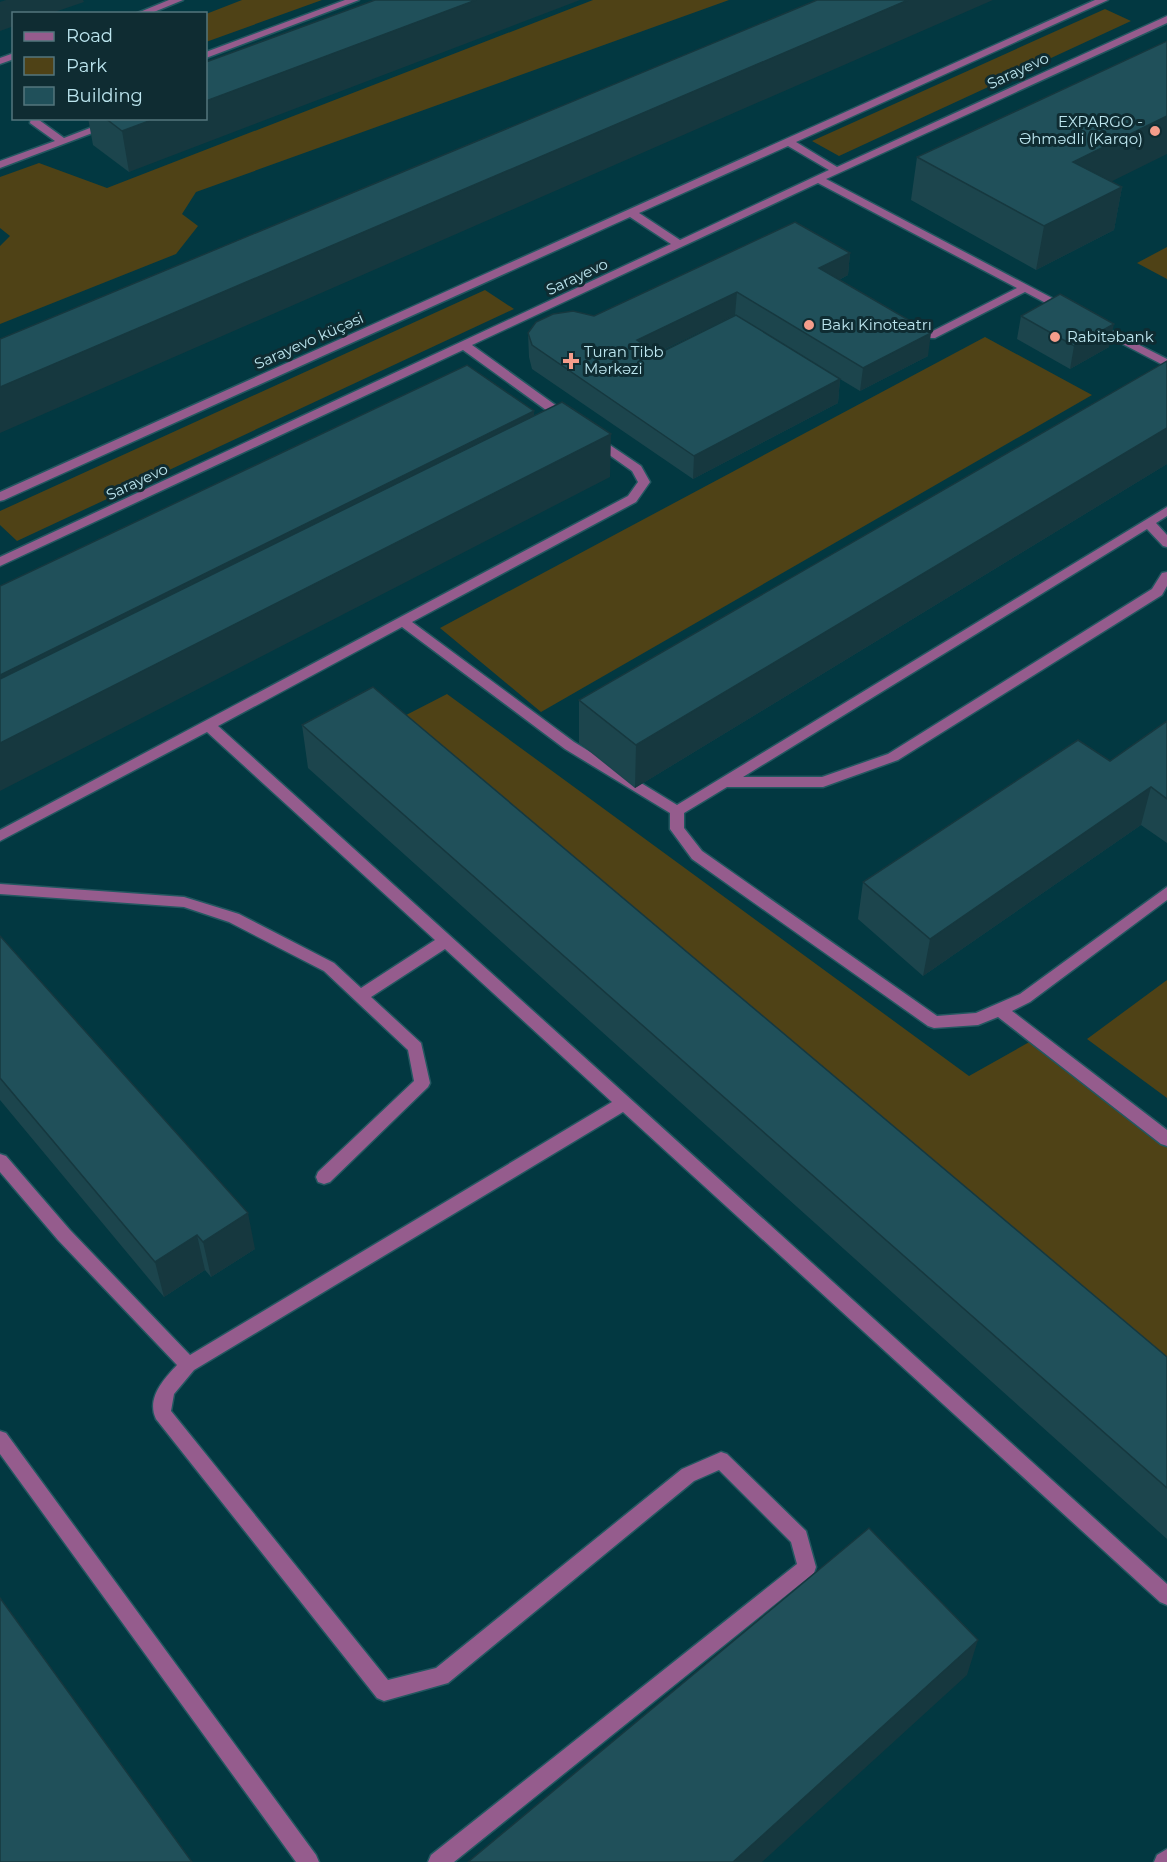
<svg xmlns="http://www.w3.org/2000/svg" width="1167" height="1862" font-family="Montserrat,sans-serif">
<rect width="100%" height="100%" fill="#023841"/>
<path fill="#4f4216" d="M242 0H322L206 42V14Z
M593 0H729L196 192 182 214 198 226 176 254 0 324V246L10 236 0 228V177L39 163 107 188Z
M1105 9 1131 21 839 156 812 141Z
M1167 247V279L1137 263Z
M485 290 514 309 17 541 0 525V511Z
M985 337 1092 395 541 712 440 628Z
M447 694 969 1076 1040 1036 1167 1136V1409L377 730Z
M1167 980V1098L1087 1039Z"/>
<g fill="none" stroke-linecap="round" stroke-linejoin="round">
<defs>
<path id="minor" d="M169 0H183L149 14H135Z
M345 0H359L206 58V52Z
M1095 0H1108L796 142 837 167 1167 16V23L826 179 1069 307V311H1061L1025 292 935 338H927V334L1017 288 818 183 472 345 572 417V423H564L463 350 0 566V557L671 244 630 217 4 500 0 501V492ZM788 146 829 170 680 240 639 213Z
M14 53V59L0 64V58Z
M31 118H41L39 120 64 138 116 118H132L0 168V161L55 141 30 123Z
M1094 322 1167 359V367L1090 327 1088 325Z
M595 435 641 466 650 482 636 502 412 622 574 742 677 805 1167 507V516L1156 523 1167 535V547L1163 546 1147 529 743 777H822L888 754 1152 589 1162 573 1167 572V586L1162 595 898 760 823 787H727L684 813V828L702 851 937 1016 976 1013 1020 994 1167 887V900L1030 1002 1012 1011 1167 1130V1146L1161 1144 998 1017 978 1025 934 1028 928 1026 692 859 670 829V813L565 749 402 627 218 726 1167 1584V1605L1160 1602 623 1112 194 1370 174 1394 171 1411 388 1680 436 1668 682 1469 721 1452 727 1454 806 1531 816 1567 814 1573 454 1862H428L431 1855 797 1564 791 1542 719 1470 694 1481 448 1683 384 1701 377 1698 156 1419C146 1398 164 1379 177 1365L58 1240 0 1172V1154L6 1156 70 1230 190 1355 612 1102 445 949 371 997 421 1043 430 1083 428 1087 330 1182 324 1184 318 1182 316 1177 318 1172 414 1081 408 1050 324 971 229 922 184 907 0 894V884L184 897 239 914 334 963 361 988 435 940 207 732 0 841V830L628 496 638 482 632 471 591 442V436Z
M0 1431 6 1433 316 1855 319 1862H296L0 1454Z
M1167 1849V1862H1154L1157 1855Z"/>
</defs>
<use href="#minor" stroke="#235760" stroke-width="3"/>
<use href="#minor" fill="#955c8d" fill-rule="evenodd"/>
</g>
<path fill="#1c454d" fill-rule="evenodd" d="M88 118H206L129 172 93 145Z
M917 157 1112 182 1122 187 1114 230 1036 270 911 200Z
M850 253 848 275 839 280 928 356 860 391 840 379 838 403 693 479 532 369 529 357 528 333ZM735 315 658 354 657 353Z
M1021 316 1109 347 1070 369 1017 339Z
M1167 361V464L635 788 579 743V700Z
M1167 721V843L1141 825 923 976 858 919 863 882 1110 761Z
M302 725 1167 1357V1539L308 768Z
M0 936 255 1249 211 1277 205 1270 164 1297 0 1100Z"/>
<path fill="#16383f" d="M6 0H83L84 2 49 14H14V26L0 31V2Z
M476 0H580L129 172 122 131 157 118H206V101Z
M908 0H993L0 433V387Z
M1167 116V154L1066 204 1073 162Z
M1122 187 1114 230 1036 270 1044 226Z
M850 253 848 275 817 291 819 268Z
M737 292 735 315 636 363 637 340Z
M1114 324 1109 347 1070 369 1074 346Z
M931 333 928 356 860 391 863 368Z
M840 379 838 403 693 479 694 456Z
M534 411V420L0 685V675Z
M1167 428V464L635 788 636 745Z
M611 434 610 477 0 791V743Z
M1151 787 1141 825 923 976 930 939Z
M248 1213 255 1249 211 1277 203 1242Z
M197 1235 205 1270 164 1297 155 1262Z
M978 1640 967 1675 762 1862H733Z"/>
<path fill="#20505a" stroke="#16383f" stroke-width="1.5" d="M375 0H476L206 101V62Z
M817 0H908L0 387V339Z
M1167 41V116L1073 162 1122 187 1044 226 917 157Z
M105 118H157L122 131Z
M795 222 850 253 819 268 931 333 863 368 737 292 637 340 658 354 736 315 840 379 694 456 532 345 528 333 536 322 553 314 573 311 594 316Z
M1060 294 1114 324 1074 346 1021 316Z
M1167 361V428L636 745 579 700Z
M467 365 534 411 0 675V586Z
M562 402 611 434 0 743V679Z
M373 687 1167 1357V1488L302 725Z
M1167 721V799L1151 787 930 939 863 882 1078 740 1110 761Z
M0 936 248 1213 203 1242 197 1235 155 1262 0 1078Z
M869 1528 978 1640 733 1862H468Z
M0 1598 192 1862H0Z"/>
<g fill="#f49d8b" stroke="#0f2c32" stroke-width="2">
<circle cx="1155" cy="131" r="6"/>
<circle cx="809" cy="325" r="6"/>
<circle cx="1055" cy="337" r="6"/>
<path d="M568 352h6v6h6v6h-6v6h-6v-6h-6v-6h6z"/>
</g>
<g text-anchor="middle" stroke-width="6" stroke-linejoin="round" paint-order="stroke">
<g font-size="15" fill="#bce5ee" stroke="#0f2c32">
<text transform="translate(1018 71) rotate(-25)" y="5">Sarayevo</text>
<text transform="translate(577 277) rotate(-25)" y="5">Sarayevo</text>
<text transform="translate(309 341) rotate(-24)" y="5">Sarayevo küçəsi</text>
<text transform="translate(137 482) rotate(-25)" y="5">Sarayevo</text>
</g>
<g font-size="15" fill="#bce5ee" stroke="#0f2c32" text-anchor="start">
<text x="1143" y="127" text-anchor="end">EXPARGO -<tspan x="1143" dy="17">Əhmədli (Karqo)</tspan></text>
<text x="821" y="330">Bakı Kinoteatrı</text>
<text x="1067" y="342">Rabitəbank</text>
<text x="584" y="357">Turan Tibb<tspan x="584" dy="17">Mərkəzi</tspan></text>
</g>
</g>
<rect x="12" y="12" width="195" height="108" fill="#0f2c32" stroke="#54767d" stroke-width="1.5"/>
<rect x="24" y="32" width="30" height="9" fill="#955c8d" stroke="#54767d" stroke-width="1.5"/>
<text x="66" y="42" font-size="18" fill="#bce5ee">Road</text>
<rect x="24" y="57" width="30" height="18" fill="#4f4216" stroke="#54767d" stroke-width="1.5"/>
<text x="66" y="72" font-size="18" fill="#bce5ee">Park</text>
<rect x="24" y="87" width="30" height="18" fill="#20505a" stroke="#54767d" stroke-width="1.5"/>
<text x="66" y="102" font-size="18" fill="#bce5ee">Building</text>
</svg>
